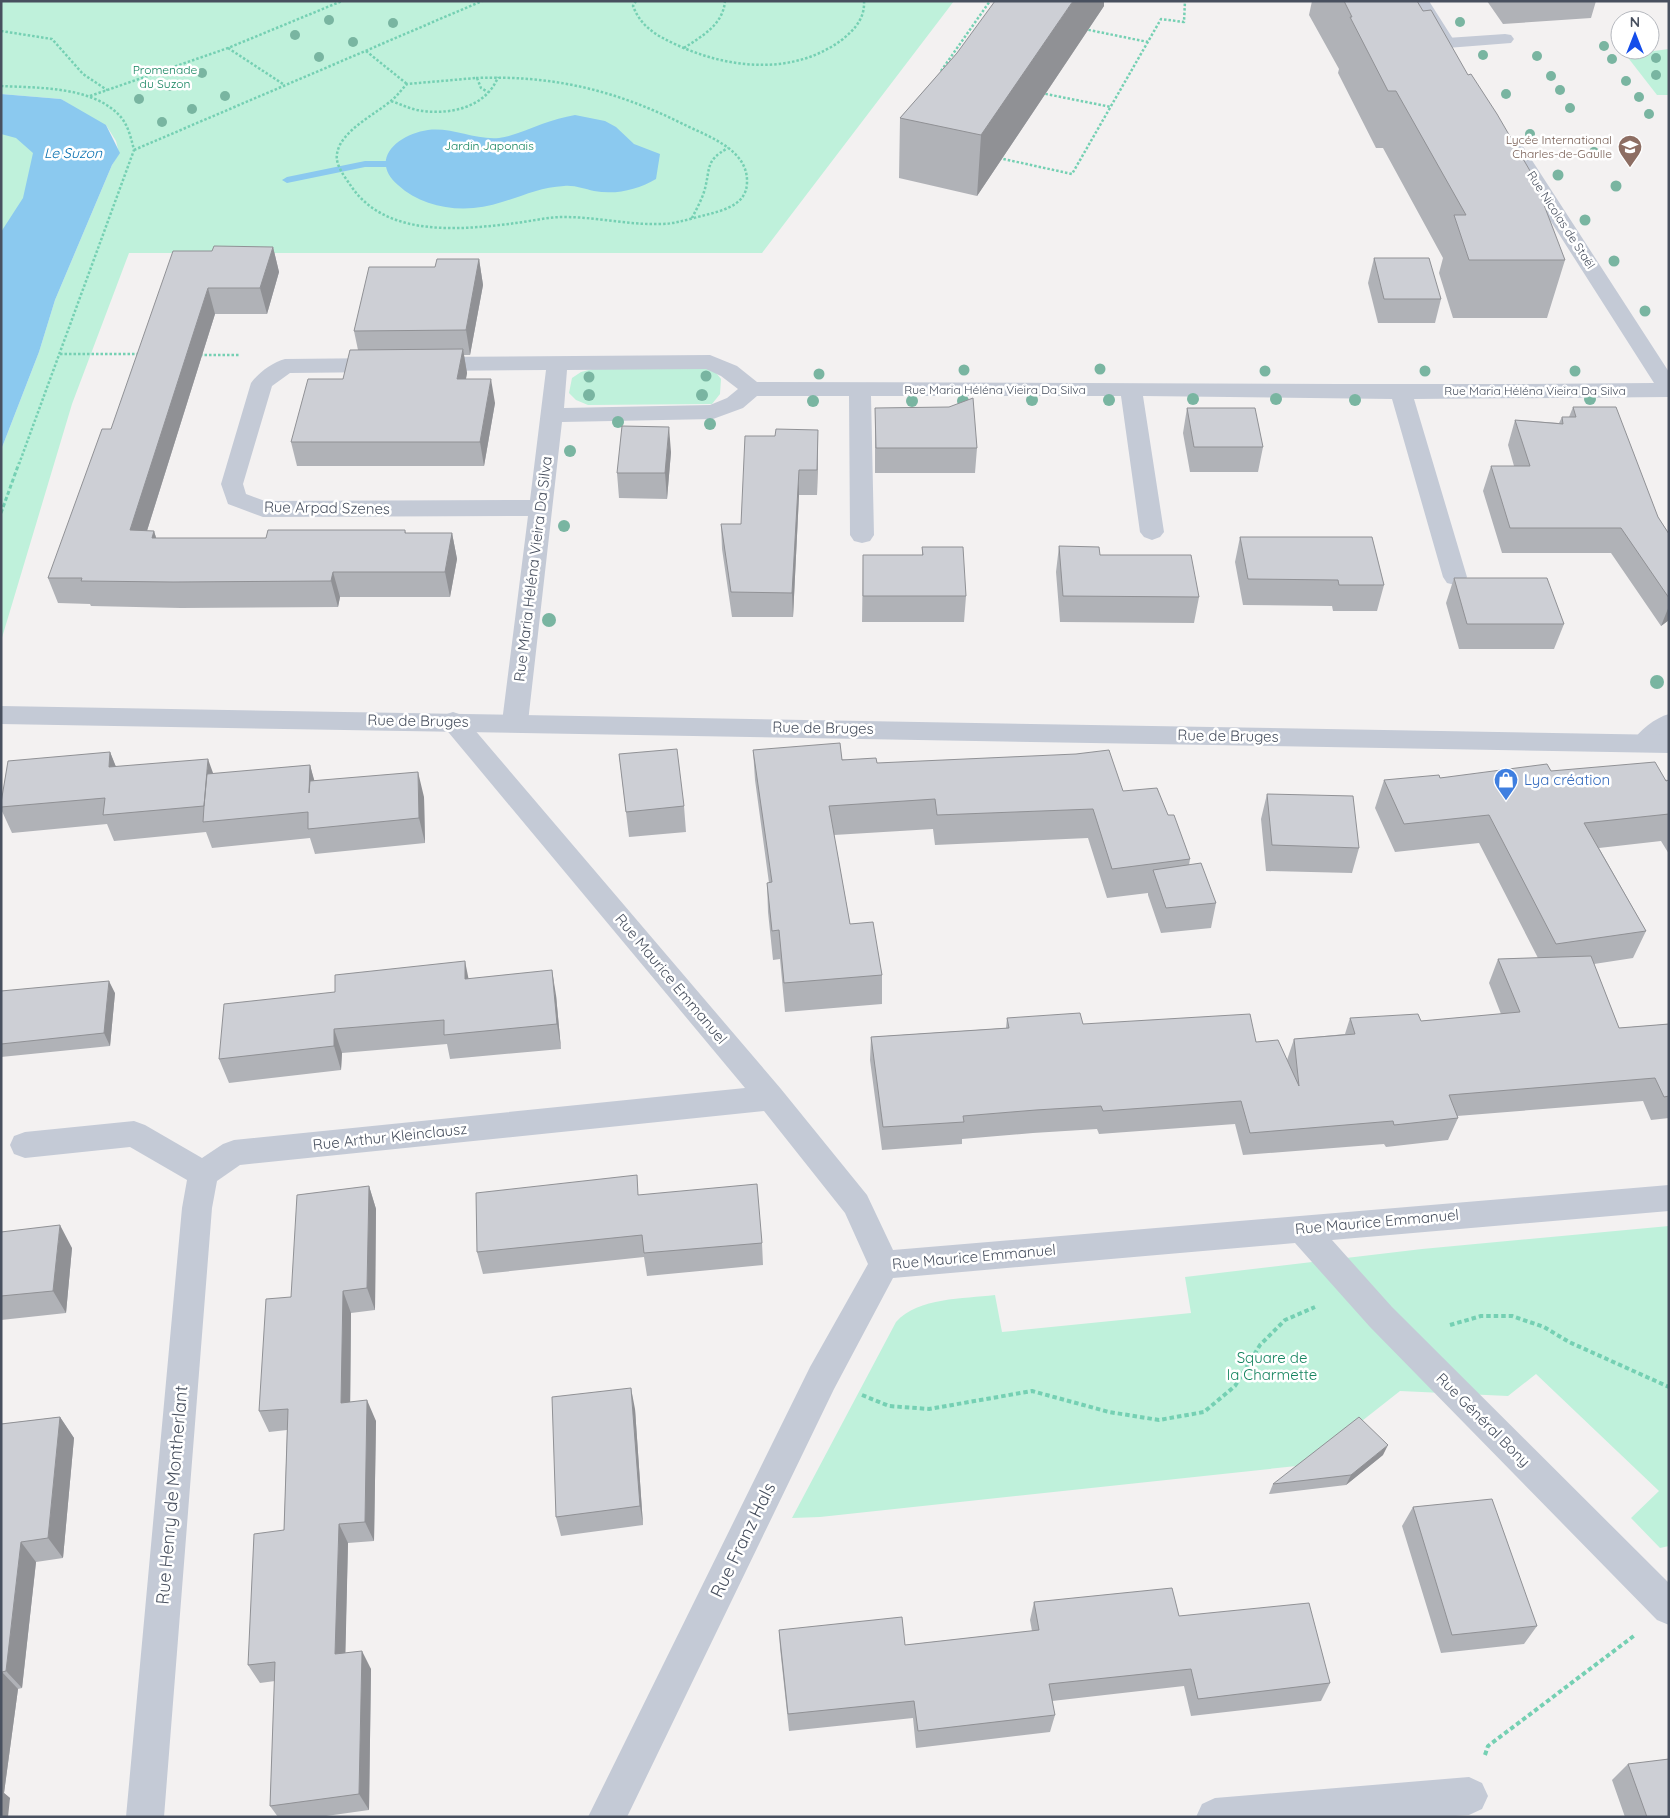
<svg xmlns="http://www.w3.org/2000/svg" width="1670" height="1818" font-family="Quicksand,sans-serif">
<rect width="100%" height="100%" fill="#f3f1f1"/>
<path fill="#bff1db" d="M1 1H954L762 253H129L72 404 1 641V450L39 352 55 300 112 165 119 153 116 141 106 125 1 421V104L72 106 61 99 1 94Z
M1669 49V95H1657L1622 50 1654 51Z
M593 369H713L721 379 720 394 712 404 588 405 576 400 569 393 572 378 581 372Z
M1669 1226V1546L1660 1548 1631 1518 1659 1491 1536 1374 1508 1396 1400 1391 1306 1465 820 1517 792 1518 896 1322C919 1297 963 1299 995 1295L1002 1332 1191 1313 1185 1277 1422 1249Z"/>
<path fill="#8bc9ef" d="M1 94 61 99 106 125 120 153 112 165 55 300 39 352 1 450V232L23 198 33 153 16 138 1 134Z
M575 115 605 121 616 127 634 144 660 154 656 179C637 190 616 195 594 191 584 189 575 185 564 186 541 187 523 196 502 202 468 214 425 210 398 185 368 159 399 134 428 130 452 127 474 140 499 138 514 136 528 129 542 124 553 120 564 117 575 115Z"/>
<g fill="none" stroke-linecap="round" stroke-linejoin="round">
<path fill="#8bc9ef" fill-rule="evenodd" d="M365 161H386L391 164 386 167H365L287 183 282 180 287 177Z"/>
<path stroke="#75d0b3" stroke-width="2.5" stroke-dasharray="2.5 2" stroke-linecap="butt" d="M636 1 633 6C641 27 657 36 677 45 729 69 794 76 843 39 855 29 865 18 864 1
M1084 29 1148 42
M1 31 52 39 83 74 107 90
M228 48 283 84
M684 48C702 36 723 25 725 1
M366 51 407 84
M941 71 990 1
M476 78C552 75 615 90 683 124 707 136 748 149 747 182 747 209 714 212 694 218 682 221 673 224 660 224 628 225 596 217 564 217 548 217 532 221 516 223 461 230 386 238 351 186 345 177 335 165 337 154 340 131 376 114 392 100 398 95 402 89 407 84Z
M477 78 481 88 488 92
M1 86C38 88 91 86 119 115 128 124 131 138 134 150L19 464
M1041 93 1111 107
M90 96 228 48 342 1
M391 101C400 104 408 108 417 110 448 116 486 108 498 77
M134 150 482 1
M999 158 1072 174 1161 19 1184 22 1185 1
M692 218C696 210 701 201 704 192 711 169 704 161 728 148
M60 354H139
M200 355H239"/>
<path stroke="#75d0b3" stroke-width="3" stroke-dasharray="4 2.5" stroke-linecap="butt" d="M1 513 19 463"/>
<path stroke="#75d0b3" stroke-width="4" stroke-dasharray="4.5 3" stroke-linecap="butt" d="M1450 1325 1481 1316H1512L1544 1327 1569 1342 1669 1387
M862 1395 889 1406 929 1409 1032 1391 1109 1412 1159 1420 1204 1412 1235 1386 1260 1345 1285 1320 1315 1307
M1485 1755 1488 1746 1635 1635"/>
<path fill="#c4cad6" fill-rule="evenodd" d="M1505 34 1511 35 1514 39 1511 43 1447 48 1441 47 1438 43 1441 39 1447 38Z"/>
<path fill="#c4cad6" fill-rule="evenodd" d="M1411 1H1429L1455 42 1452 46 1446 47 1440 46Z
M1514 142 1521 144 1524 148 1669 372V397L1414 399 1467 577 1463 583 1455 585 1447 583 1443 577 1392 399 1143 396 1164 532 1160 537 1152 540 1144 537 1140 532 1121 396H871L874 535 870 541 862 543 854 541 850 535 849 396H757L743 408 713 419 562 422 528 722 524 728 515 731 506 728 502 722 528 516 263 517 228 504 221 484 251 383C258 373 273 362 285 359L383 358 391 360 394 365 391 370 383 372 290 373 272 386 243 484 246 494 265 501 530 500 546 370 428 371 420 369 417 364 420 359 428 357 710 355 737 366 757 382C1056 382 1355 386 1654 383L1504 148 1507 144ZM706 369 721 376 738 389 727 398 710 405 564 408 567 370Z
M453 712 462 715 781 1089 867 1195 893 1250 1669 1185V1211L1332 1240 1392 1307 1669 1583V1625L1657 1620 1370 1327 1295 1243 893 1278 834 1389 627 1817H588L810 1367 868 1264 845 1213 764 1111 240 1165 217 1181 212 1208 164 1817H126L182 1208 187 1180 130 1147 25 1158 14 1154 10 1145 14 1136 25 1132 134 1121 145 1125 202 1158 223 1144 234 1140 745 1088 444 727 440 721 444 715Z
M1669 714V737C1658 747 1651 754 1636 750L1632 743C1639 730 1655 718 1669 714Z
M1469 1777 1482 1783 1488 1796 1482 1809 1469 1815 1442 1817H1196L1202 1804 1215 1798Z"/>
<path fill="#c4cad6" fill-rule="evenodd" d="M1 706 1669 735V753L1 724Z"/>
</g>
<g fill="#79b5a1">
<circle cx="329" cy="20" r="5"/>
<circle cx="1460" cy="22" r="5"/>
<circle cx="393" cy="23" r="5"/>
<circle cx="295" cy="35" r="5"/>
<circle cx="353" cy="42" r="5"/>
<circle cx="1604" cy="46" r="5"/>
<circle cx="1483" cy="55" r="5"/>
<circle cx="1537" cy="56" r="5"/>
<circle cx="319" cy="57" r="5"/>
<circle cx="1656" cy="58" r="5"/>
<circle cx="1612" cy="59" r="5"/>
<circle cx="202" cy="73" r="5"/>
<circle cx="1656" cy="75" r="5"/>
<circle cx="1551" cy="76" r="5"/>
<circle cx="1626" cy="81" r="5"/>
<circle cx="170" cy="86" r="5"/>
<circle cx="1560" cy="90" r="5"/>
<circle cx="1506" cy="94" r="5"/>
<circle cx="225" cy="96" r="5"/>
<circle cx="1639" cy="97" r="5"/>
<circle cx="139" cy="99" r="5"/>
<circle cx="1570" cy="108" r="5"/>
<circle cx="192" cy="109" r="5"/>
<circle cx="1649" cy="114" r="5"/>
<circle cx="162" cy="122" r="5"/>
<circle cx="1530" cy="134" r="5"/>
<circle cx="1594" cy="152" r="5"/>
<circle cx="1558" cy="175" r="5.5"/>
<circle cx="1616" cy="186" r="5.5"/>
<circle cx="1585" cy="220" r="5.5"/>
<circle cx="1614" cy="261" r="5.5"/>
<circle cx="1645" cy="311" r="5.5"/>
<circle cx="1100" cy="369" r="5.5"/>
<circle cx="964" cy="370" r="5.5"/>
<circle cx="1265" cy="371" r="5.5"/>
<circle cx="1425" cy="371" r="5.5"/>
<circle cx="1575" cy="371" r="5.5"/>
<circle cx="819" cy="374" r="5.5"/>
<circle cx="706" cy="376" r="5.5"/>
<circle cx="589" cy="377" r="5.5"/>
<circle cx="589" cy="395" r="6"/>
<circle cx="702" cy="395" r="6"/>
<circle cx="1193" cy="399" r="6"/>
<circle cx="1276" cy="399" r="6"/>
<circle cx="1590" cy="399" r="6"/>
<circle cx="1032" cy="400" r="6"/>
<circle cx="1109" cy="400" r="6"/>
<circle cx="1355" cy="400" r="6"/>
<circle cx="813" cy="401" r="6"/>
<circle cx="912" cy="401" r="6"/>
<circle cx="963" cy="401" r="6"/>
<circle cx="618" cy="422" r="6"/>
<circle cx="710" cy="424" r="6"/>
<circle cx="570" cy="451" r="6"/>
<circle cx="564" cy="526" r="6"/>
<circle cx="549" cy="620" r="7"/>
<circle cx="1657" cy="682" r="7"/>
</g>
<path fill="#b0b2b7" d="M1312 1H1417L1565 260 1547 318H1453L1439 273 1443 258 1383 148H1376L1338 73 1339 69 1309 15Z
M1487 1H1596L1591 18 1503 24Z
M1104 6 977 196 899 178 900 118 957 53Z
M273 247 279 272 267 314H215L147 531H154L156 538H266L405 530 406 533H452L457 559 450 597H340L338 607 181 608 91 606 90 604 58 603 48 578 212 251Z
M1374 258 1441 299 1435 323H1378L1368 283Z
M479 259 483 285 470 355H464L467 373 466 379 495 403 484 466H297L291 442 343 379 358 350 354 331 435 267Z
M1573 407 1658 517 1669 534V620L1661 626 1611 553H1502L1483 491 1491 466H1514L1508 445 1515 420 1559 423 1562 417H1569Z
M875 408 977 448 975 473H875Z
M1187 408 1263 447 1258 472H1190L1183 433Z
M818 430 817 495H799L793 617H732L722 549 721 524H741L775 436Z
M671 452 667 499 619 498 617 473Z
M1240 537 1384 585 1377 611H1333L1332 606 1243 605 1235 562Z
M1059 546 1100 555 1199 597 1194 623 1060 622 1056 572Z
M922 547 966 596 964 622H862L863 555H922Z
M1454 578 1564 624 1554 649H1459L1446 603Z
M753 750 877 763 1123 791 1168 815 1190 859 1189 865 1216 903 1211 928 1161 933 1148 895V893L1107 898 1088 838 935 845 933 829 834 835 850 924 882 975V1004L785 1012 780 959 773 960 768 912 767 883H769L755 780Z
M110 752 116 767 213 774 310 765 314 781 424 797 425 843 315 854 310 838 212 848 206 832 114 841 107 824 12 833 1 809V803Z
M619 754 684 806 686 832 629 837Z
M1551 771 1669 780V854L1661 841 1599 848 1646 931 1633 958 1594 964 1619 1028 1669 1024V1118L1651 1120 1643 1101 1457 1116 1458 1118 1448 1140 1386 1147 1384 1144 1243 1155 1235 1124 1099 1134 1097 1129 1033 1133 962 1139V1144L882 1150 870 1060 871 1037 1006 1028 1007 1018 1083 1024 1256 1042 1287 1060 1294 1039 1345 1034 1350 1018 1421 1021 1501 1014 1489 983 1498 959 1538 958 1479 843 1395 852 1375 808 1384 780 1440 778Z
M1267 794 1359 848 1352 873 1266 871 1261 819Z
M469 979 556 995 561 1049 450 1059 447 1044 342 1053 341 1070 229 1083 219 1059Z
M1 991 115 993 110 1046 1 1057Z
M369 1186 376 1209 375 1310 351 1313 350 1402 376 1421 374 1541 348 1543 345 1653 371 1669 369 1810 319 1817H278L270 1806 275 1681 260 1683 248 1665 284 1530 287 1430 269 1432 259 1411 291 1297Z
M639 1195 762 1243 763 1265 647 1276 644 1257 483 1274 477 1252Z
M1 1232 72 1248 66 1313 1 1320Z
M635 1409 643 1525 561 1536 556 1517Z
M60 1417 74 1438 63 1558 36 1562 22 1688 18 1689 4 1793 10 1798 1 1817V1424Z
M1383 1455 1346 1485 1269 1494 1273 1484Z
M1413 1507 1537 1626 1524 1644 1441 1653 1402 1526Z
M1034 1602 1179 1616 1330 1683 1321 1701 1191 1716 1184 1686 1052 1701 1055 1715 1050 1732 916 1748 913 1718 789 1731 780 1648 779 1630 905 1645 1032 1631 1030 1620Z
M1628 1764 1669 1817H1625L1612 1780Z"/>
<path fill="#909195" d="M1073 1H1104V6L977 196 981 135Z
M273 247 279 272 267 314 260 288Z
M479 259 483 285 470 355 466 330Z
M208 288 215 314 139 556 130 530Z
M463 349 467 373 461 403 457 379Z
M491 379 495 403 484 466 480 442Z
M669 427 671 452 667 499 665 473Z
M818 430V454L817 495V470Z
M799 470V495L793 617 792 593Z
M154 531 162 557 152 538Z
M452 533 457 559 450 597 445 572Z
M333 572 340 597 338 607 331 581Z
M1669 606V620L1661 626Z
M110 752 120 777 109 767Z
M208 759 217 784 204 806Z
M310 765 317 790 309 793Z
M418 772 424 797 425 843 419 818Z
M465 961 470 986 465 979Z
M552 970 556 995 561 1049 557 1024Z
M109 981 115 993 110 1046 104 1033Z
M334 1029 342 1053 341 1070 334 1046Z
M369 1186 376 1209 375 1310 367 1288Z
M60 1225 72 1248 66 1313 53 1291Z
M343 1291 351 1313 350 1424 341 1403Z
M631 1388 635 1409 643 1525 640 1506Z
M367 1400 376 1421 374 1541 365 1522Z
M60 1417 74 1438 63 1558 48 1538Z
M1388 1445 1383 1455 1346 1485 1351 1475Z
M339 1524 348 1543 345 1672 335 1654Z
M21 1542 36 1562 22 1688 6 1671Z
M362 1651 371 1669 369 1810 359 1794Z
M2 1672 18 1689 4 1793 10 1798 8 1817H1Z"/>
<path fill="#cdcfd5" stroke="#909195" d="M995 1H1073L981 135 900 118 957 53Z
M1344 1H1417L1423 11 1431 10 1468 75 1471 74 1497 114 1533 176 1565 260H1469L1454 215H1466L1396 91H1388L1350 17H1352Z
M214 246 273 247 260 288H208L130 530 154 531 152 538H266L268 530H405V533H452L445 572H333L331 581 173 582 81 581 82 578H48L102 429H111L173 251H212Z
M1374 258H1429L1441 299H1384Z
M437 259H479L466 330 354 331 369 267H435Z
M463 349 457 379H491L480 442H291L308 379H343L350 350Z
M973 398 977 448H876L875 408 949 407Z
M1573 407H1616L1658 517 1669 534V598L1621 528H1510L1491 466H1530L1515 420 1563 424 1562 417H1576Z
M1187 408H1255L1263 447H1194Z
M622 426 669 427 665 473H617Z
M776 429 818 430 817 470H799L792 593 731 592 721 524H741L745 436H775Z
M1240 537H1372L1384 585H1339L1338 580 1248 579Z
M1059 546 1099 547 1100 555H1191L1199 597 1063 596Z
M922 547H963L966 596H863V555H923Z
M1454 578H1547L1564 624H1467Z
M840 743 842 760 876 758 877 763 1076 754 1109 750 1123 791 1157 788 1168 815H1174L1190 859 1112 869 1093 809 937 815 935 799 829 806 850 924 873 922 882 975 784 983 779 930 772 931 767 883 772 882 753 750Z
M677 749 684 806 626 812 619 754Z
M110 752 109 767 208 759 204 806 207 774 310 765 309 793 310 781 418 772 419 818 308 829V812L203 822 204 806 103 815 105 798 1 807V803L8 761Z
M1655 762 1666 781 1669 780V814L1584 823 1646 931 1556 944 1489 815 1404 824 1384 780 1439 775 1440 778 1547 764 1551 771Z
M1267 794 1353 796 1359 848 1272 845Z
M1201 863 1216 903 1166 908 1153 870Z
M1591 956 1619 1028 1669 1024V1096L1664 1097 1655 1078 1449 1095 1458 1118 1394 1125 1393 1121 1250 1133 1241 1101 1103 1111 1101 1106 1036 1110 963 1116 964 1122 883 1127 871 1037 1009 1028 1007 1018 1080 1013 1083 1024 1250 1014 1256 1042 1278 1040 1299 1086 1294 1039 1355 1034 1350 1018 1418 1014 1421 1021 1520 1012 1498 959Z
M465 961V979L552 970 557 1024 444 1035V1020L334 1029V1046L219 1059 224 1004 335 992V975Z
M109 981 104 1033 1 1044V991Z
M637 1175 638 1195 757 1184 762 1243 644 1253 642 1235 477 1252 476 1193Z
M369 1186 367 1288 343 1291 341 1403 367 1400 365 1522 339 1524 335 1654 362 1651 359 1794 270 1806 275 1662 248 1665 251 1600 254 1534 284 1530 288 1409 259 1411 266 1299 291 1297 297 1195Z
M60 1225 53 1291 1 1296V1232Z
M631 1388 640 1506 556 1517 552 1397Z
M60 1417 48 1538 21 1542 6 1671 2 1672 1 1676V1424Z
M1359 1417 1388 1445 1351 1475 1273 1484Z
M1492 1499 1537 1626 1452 1635 1413 1507Z
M1172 1588 1179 1616 1309 1603 1330 1683 1198 1699 1191 1669 1049 1684 1055 1715 918 1731 914 1701 788 1714 779 1630 902 1617 905 1645 1039 1630 1034 1602Z
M1669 1759V1817H1647L1628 1764Z"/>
<defs>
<symbol id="school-pin" viewBox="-11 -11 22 30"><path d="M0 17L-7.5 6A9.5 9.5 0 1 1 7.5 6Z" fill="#8d6e63" stroke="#fff"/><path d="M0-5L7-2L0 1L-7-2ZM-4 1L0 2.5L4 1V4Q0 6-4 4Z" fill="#fff"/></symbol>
<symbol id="shop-pin" viewBox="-11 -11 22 30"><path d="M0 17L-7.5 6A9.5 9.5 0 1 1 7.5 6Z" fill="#3f7fe0" stroke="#fff"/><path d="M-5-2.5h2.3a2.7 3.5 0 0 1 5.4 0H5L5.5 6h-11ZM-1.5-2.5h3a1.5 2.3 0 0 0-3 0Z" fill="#fff"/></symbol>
</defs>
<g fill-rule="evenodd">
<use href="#school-pin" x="1616" y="133" width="28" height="38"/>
<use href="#shop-pin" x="1492" y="766" width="28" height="38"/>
</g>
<g text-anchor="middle" stroke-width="5" stroke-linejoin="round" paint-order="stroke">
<g font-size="12" fill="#15845f" stroke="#fff">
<text x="165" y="74">Promenade<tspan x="165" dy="14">du Suzon</tspan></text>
<text x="489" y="150">Jardin Japonais</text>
</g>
<g font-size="12" fill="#785e54" stroke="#fff" text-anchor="end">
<text x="1612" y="144">Lycée International<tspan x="1612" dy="14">Charles-de-Gaulle</tspan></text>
</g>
<g font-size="12" fill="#48505f" stroke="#fff">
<text transform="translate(1561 220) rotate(57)" y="4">Rue Nicolas de Staël</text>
<text x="995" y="394">Rue Maria Héléna Vieira Da Silva</text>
<text x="1535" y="395">Rue Maria Héléna Vieira Da Silva</text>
</g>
<g font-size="14" font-style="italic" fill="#0871b1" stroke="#fff">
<text x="73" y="158">Le Suzon</text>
</g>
<g font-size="15" fill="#48505f" stroke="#fff">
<text transform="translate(327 508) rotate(1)" y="5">Rue Arpad Szenes</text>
<text transform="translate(533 569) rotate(-83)" y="5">Rue Maria Héléna Vieira Da Silva</text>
<text transform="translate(418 721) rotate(1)" y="5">Rue de Bruges</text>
<text transform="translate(823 728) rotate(1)" y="5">Rue de Bruges</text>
<text transform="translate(1228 736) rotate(1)" y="5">Rue de Bruges</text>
<text transform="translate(671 979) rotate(50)" y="5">Rue Maurice Emmanuel</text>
<text transform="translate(390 1137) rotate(-6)" y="5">Rue Arthur Kleinclausz</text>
<text transform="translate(1377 1222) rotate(-5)" y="5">Rue Maurice Emmanuel</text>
<text transform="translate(974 1257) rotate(-5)" y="5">Rue Maurice Emmanuel</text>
<text transform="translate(1483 1420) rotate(45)" y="5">Rue Général Bony</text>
</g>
<g font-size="15" fill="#366cbe" stroke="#fff" text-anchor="start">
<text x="1524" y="785">Lya création</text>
</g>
<g font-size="15" fill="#15845f" stroke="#fff">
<text x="1272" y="1363">Square de<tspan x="1272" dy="17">la Charmette</tspan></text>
</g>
<g font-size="18" fill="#48505f" stroke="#fff">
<text transform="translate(172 1495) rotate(-85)" y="6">Rue Henry de Montherlant</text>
<text transform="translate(743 1540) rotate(-64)" y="6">Rue Franz Hals</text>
</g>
</g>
<rect width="1670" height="1818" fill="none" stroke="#48505f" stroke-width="5"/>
<g transform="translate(1635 35)"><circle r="24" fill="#ffffff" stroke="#b6b9bf"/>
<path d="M0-4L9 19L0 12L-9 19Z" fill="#144dea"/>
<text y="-8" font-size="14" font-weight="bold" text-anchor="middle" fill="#48505f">N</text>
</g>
</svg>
